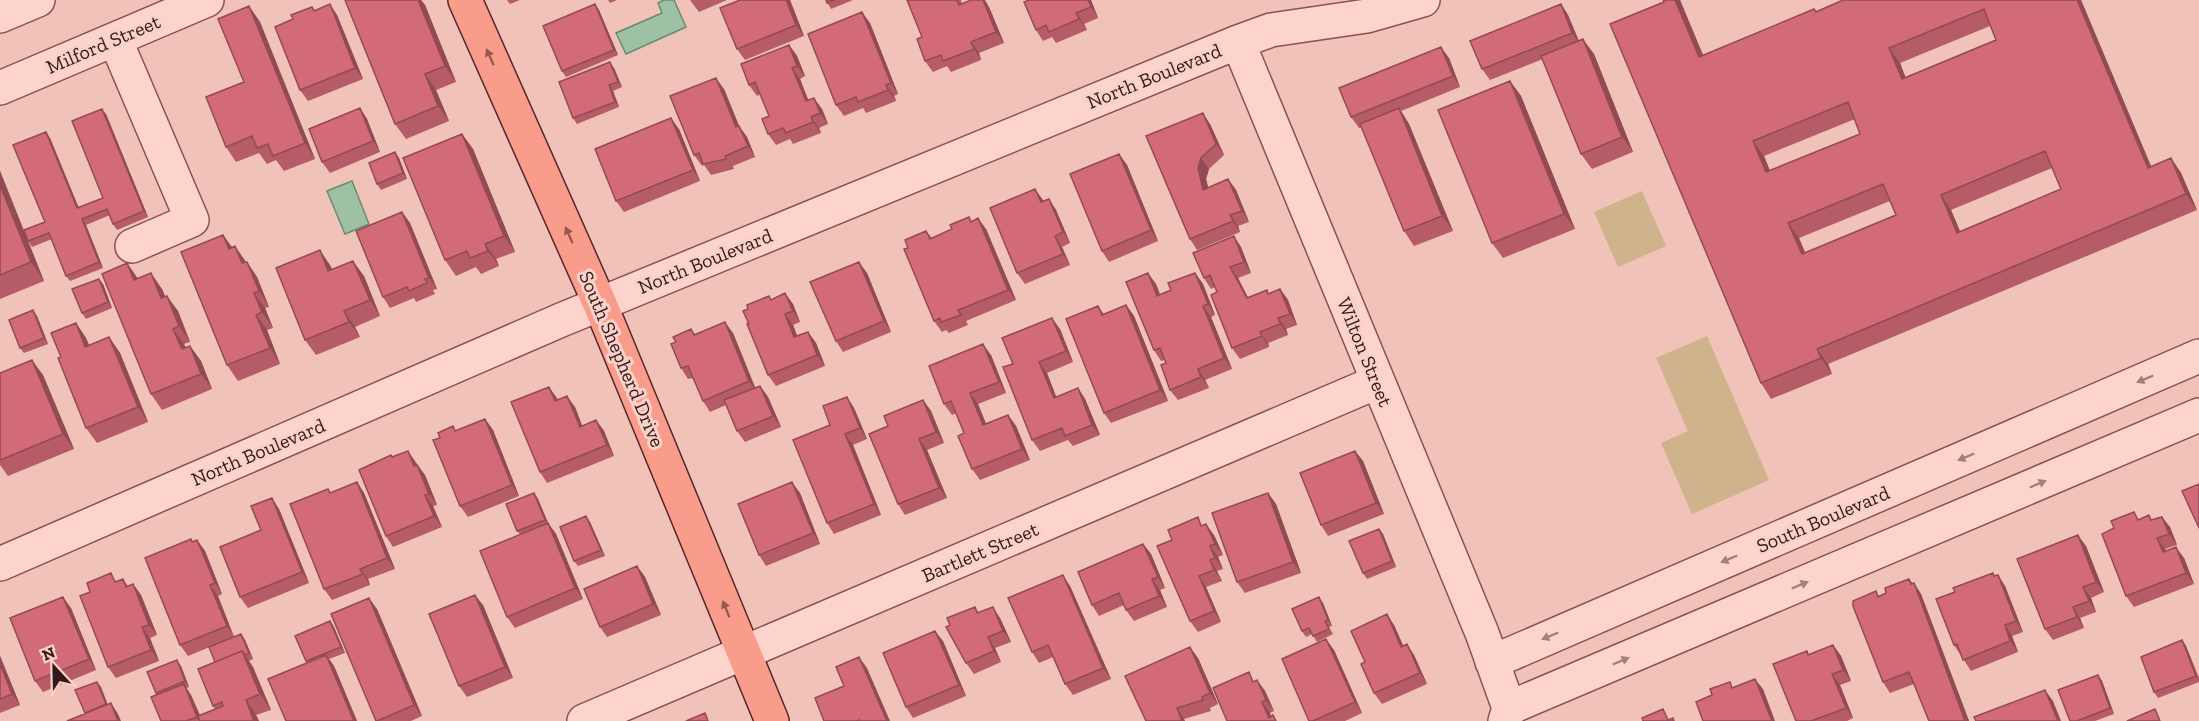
<svg xmlns="http://www.w3.org/2000/svg" width="2199" height="721" font-family="'Zilla Slab',serif">
<rect width="100%" height="100%" fill="#f1c2b8"/>
<path fill="#cfb38c" d="M1642 191 1666 246 1618 267 1594 212Z
M1707 336 1769 480 1692 514 1661 443 1688 431 1656 358Z"/>
<path fill="#9ec0a4" stroke="#658e6e" stroke-width="1.5" d="M664 0H674L686 27 626 54 616 33 662 13 658 3Z
M352 181 369 224 345 234 327 191Z"/>
<g fill="none" stroke-linecap="round" stroke-linejoin="round">
<defs>
<path id="minor" d="M0 16 38 0
M115 39 192 220 132 246
M1238 42 1482 633 1509 708 1505 721
M0 88 207 0
M0 564 561 320 1238 42 1271 30 1367 16 1423 0
M1492 662 2199 356
M1509 708 2199 415
M584 721 1377 382"/>
<path id="major" d="M465 0 600 304 772 721"/>
</defs>
<use href="#minor" stroke="#885252" stroke-width="36"/>
<use href="#major" stroke="#54282b" stroke-width="36"/>
<use href="#minor" stroke="#fcd4cc" stroke-width="33"/>
<use href="#major" stroke="#f99c8b" stroke-width="33"/>
</g>
<path fill="#b55c66" fill-rule="evenodd" d="M345 0H421L425 5 456 82 436 90 449 121 406 139 395 124Z
M507 0H520L510 4Z
M608 0H617L610 3Z
M690 0H727L699 12Z
M740 0H790L804 36 745 60 737 49Z
M826 0H853L831 9Z
M907 0H961L962 4 989 7 1004 43 979 53 981 60 951 72 947 66 933 72 925 61 922 37Z
M1091 0 1098 18 1084 24 1087 30 1056 43 1052 37 1043 41 1036 30Z
M1663 0H1680L1703 55 1814 9 1816 11 1843 0H2081L2151 166 2171 158 2181 173 2197 210 1828 364 1832 374 1771 399 1761 383ZM1990 26 1996 40 1906 78 1900 63ZM1855 119 1860 134 1770 171 1764 156ZM2052 168 2061 189 1960 231 1951 210ZM1890 201 1896 215 1805 253 1799 238Z
M595 4 599 10 618 55 566 77 562 71Z
M1561 4 1568 15 1579 41 1594 54 1633 152 1592 169 1581 154 1543 59 1490 80 1482 69Z
M249 6 260 22 315 159 284 171 276 160 267 164 259 153 236 162 226 147 244 82Z
M312 7 315 10 337 15 363 79 308 101 300 90 293 19Z
M870 23 898 94 894 96 896 101 866 113 863 108 844 116 836 105Z
M789 45 797 56 805 76 800 79 808 100 822 109 828 124 819 128 821 133 793 144 790 139 776 145 768 134 769 116 760 94 757 96 749 85Z
M1449 58 1460 87 1401 111 1409 124 1453 231 1414 246 1404 231 1362 127 1359 128 1351 117Z
M614 68 622 87 613 91 619 107 577 124 573 118Z
M1510 81 1521 96 1575 229 1503 258 1492 243Z
M724 89 739 126 747 137 755 157 733 166 734 169 711 175 704 165 702 166 694 155Z
M360 108 367 119 380 152 330 173 322 162Z
M106 114 148 217 117 230 113 224 110 215 86 225 103 268 70 281 66 276 52 239 32 247 28 241 45 222 50 138 79 208 103 198Z
M1210 124 1224 155 1209 169 1206 179 1208 187 1228 179 1236 190 1249 222 1238 226 1240 232 1197 250 1190 239 1146 136Z
M679 129 700 181 624 212 616 201Z
M462 134 473 149 515 252 496 259 499 266 481 274 476 267 456 276 445 260Z
M395 152 399 158 407 179 381 190 377 184Z
M1119 154 1127 165 1158 241 1109 262 1102 251Z
M0 171 44 281 0 299Z
M1049 199 1056 210 1070 243 1062 247 1070 265 1025 284 1017 273 1043 201Z
M402 212 410 223 437 289 433 290 435 294 416 302 414 298 390 308 383 297Z
M986 229 1016 300 966 321 968 325 949 333 946 330 942 332 934 321 908 248 926 231 932 238Z
M223 235 232 247 246 262H247L257 277 269 307 265 308 273 328 267 330 280 364 238 381 227 365Z
M1241 247 1251 273 1238 278 1248 298 1269 294 1280 289 1288 300 1297 325 1286 329 1288 335 1268 343 1269 347 1240 359 1232 348 1215 287 1211 289 1204 278Z
M127 263 138 279 162 289 165 296 178 311 190 342 184 344 186 348 190 346 201 361 212 389 162 410 151 394Z
M330 265 332 269 364 276 380 316 355 327 360 337 316 355 305 340Z
M867 273 891 332 843 352 836 341Z
M1195 273 1203 284 1215 315 1211 317 1232 369 1205 380 1209 388 1178 400 1170 390 1165 360 1161 361 1154 350 1156 284 1160 295 1171 290Z
M103 284 112 308 86 319 82 313Z
M771 300 793 304 800 322 793 325 797 336 808 332 816 343 825 366 776 386 768 375 749 324 748 309Z
M1126 305 1134 316 1168 401 1111 423 1104 413 1098 306 1104 314Z
M37 316 48 344 24 353 20 348Z
M76 323 86 338 89 345 109 337 120 353 148 422 97 443 86 428 61 357Z
M691 329 695 334 733 333 755 388 760 386 768 397 781 427 745 442 737 431 726 405 710 412 703 401 693 378 688 379 681 368 676 342Z
M1060 329 1073 362 1047 373 1056 397 1078 388 1085 399 1100 435 1073 446 1068 440 1040 451 1032 440 1013 364Z
M991 355 1006 393 978 404 986 424 1008 415 1016 426 1030 460 980 480 972 469 964 433 956 413 952 415 944 404Z
M0 373 43 375 74 449 8 476 0 465Z
M847 397 854 408 867 439 853 445 881 515 834 534 827 523 830 425Z
M557 398 558 400 575 407 582 426 596 420 604 431 614 456 547 483 540 472Z
M923 400 931 411 944 443 927 450 947 498 905 515 898 504 888 426Z
M485 419 493 430 519 496 468 517 460 506 440 438 453 426 456 431Z
M408 451 425 475 437 505 433 506 442 527 393 547 386 536 392 457Z
M1355 451 1363 461 1384 514 1328 536 1321 525Z
M357 482 364 493 395 569 368 579 370 585 332 600 324 589 328 489 331 493Z
M534 493 538 499 548 523 556 534 583 599 515 628 507 617 520 534 517 531Z
M800 493 820 544 766 566 759 555Z
M1268 493 1276 504 1301 573 1245 593 1237 582Z
M279 509 309 583 248 608 240 597 261 530Z
M2139 519 2152 520 2170 527 2177 545 2165 549 2166 551 2184 558 2194 584 2134 607 2126 596Z
M590 522 605 556 578 566 574 561Z
M1203 525 1214 535 1223 555 1218 557 1223 569 1217 571 1222 581 1206 587 1221 622 1198 632 1190 621 1172 540Z
M1379 529 1383 534 1396 567 1367 579 1363 573Z
M197 540 205 551 222 594 218 596 234 637 188 656 180 645 193 541Z
M1143 544 1151 554 1165 588 1160 590 1167 607 1134 621 1126 610 1124 605 1099 616 1092 605Z
M2086 546 2104 592 2091 598 2096 612 2080 618 2084 628 2053 640 2045 629Z
M637 566 645 577 661 615 607 637 600 627Z
M1998 575 2005 586 2023 632 2012 636 2018 652 1971 671 1954 645 1995 576Z
M123 579 128 586 133 584 141 595 157 635 150 638 159 661 116 678 108 667 117 581Z
M1909 579 1912 583H1914L1921 594 1969 721H1929L1914 684 1890 693 1883 682 1876 591 1879 596 1886 593Z
M1070 586 1111 679 1073 695 1065 684 1053 657 1039 663 1032 652Z
M1323 603 1332 626 1329 627 1333 634 1317 642 1312 634 1306 637 1302 631Z
M483 605 513 678 467 697 459 686Z
M975 607 979 613 1000 618 1011 642 995 648 1001 662 974 674 966 663 950 625Z
M71 608 96 670 43 692 35 681Z
M377 609 422 716 411 721H376Z
M330 621 334 627 345 653 329 659 334 666 357 721H286L307 663 306 661Z
M1394 625 1403 645 1414 655 1427 684 1382 704 1374 693 1365 662Z
M241 634 245 640 253 659 249 661 253 667 271 710 256 715 259 721H161L157 695 156 693 181 666 189 687 186 688 191 695 200 715 215 709 213 706 215 662Z
M2182 640 2186 646 2199 678V682L2158 698 2154 692Z
M943 641 966 696 913 718 906 707Z
M1833 645 1841 656 1851 681 1840 685 1853 718 1847 721H1796L1807 651 1809 654Z
M1334 650 1362 713 1345 721H1309Z
M0 656 20 705 0 713Z
M1198 658 1218 704 1210 708 1211 711 1184 719 1146 721Z
M2098 675 2102 681 2114 714 2095 721H2070Z
M1257 680 1265 691 1274 711 1270 713 1271 716 1227 721 1255 681Z"/>
<path fill="#934b53" d="M418 0H421L425 5 456 82 445 66Z
M786 0H790L804 36 796 25Z
M983 0H985L989 7 1004 43 996 32Z
M1088 0H1091L1098 18 1091 7Z
M1675 0H1680L1710 72 1699 57Z
M2077 0H2081L2158 183 2148 168Z
M330 4 337 15 363 79 355 68Z
M595 4 599 10 618 55 614 50Z
M1561 4 1568 15 1580 44 1572 33Z
M249 6 260 22 315 159 305 143Z
M862 12 870 23 898 94 891 83Z
M1076 13 1084 24 1087 30 1079 19Z
M1583 39 1594 54 1633 152 1622 137Z
M971 42 979 53 981 60 974 49Z
M789 45 797 56 805 76 797 66Z
M1441 47 1449 58 1460 87 1453 76Z
M1889 48 1900 63 1912 95 1902 79Z
M610 62 614 68 622 87 618 82Z
M792 68 800 79 813 112 806 101Z
M425 74 436 90 449 121 438 106Z
M716 78 724 89 744 138 736 127Z
M1510 81 1521 96 1575 229 1564 214Z
M609 85 613 91 619 107 615 102Z
M886 85 894 96 896 101 888 90Z
M814 98 822 109 828 124 820 113Z
M360 108 367 119 380 152 373 141Z
M1399 108 1409 124 1453 231 1442 216Z
M102 109 106 114 148 217 144 211Z
M1203 113 1210 124 1224 155 1216 144Z
M811 117 819 128 821 133 813 122Z
M671 118 679 129 700 181 693 170Z
M739 126 747 137 755 157 748 146Z
M46 132 50 138 81 214 77 208Z
M462 134 473 149 515 252 504 236Z
M1753 141 1764 156 1777 188 1766 172Z
M395 152 399 158 407 179 403 173Z
M1119 154 1127 165 1158 241 1151 230Z
M1201 158 1209 169 1206 179 1211 200 1203 190 1198 168Z
M2171 158 2181 173 2197 210 2186 194Z
M0 171 44 281 31 262 0 185Z
M1228 179 1236 190 1249 222 1242 211Z
M1035 189 1043 200 1048 213 1041 202Z
M1941 195 1951 210 1967 248 1957 233Z
M1049 199 1056 210 1070 243 1063 232Z
M402 212 410 223 437 289 429 278Z
M1230 215 1238 226 1240 232 1233 221Z
M978 218 986 229 1016 300 1008 290Z
M82 219 86 225 103 268 99 262Z
M1788 223 1799 238 1812 269 1802 254Z
M223 235 234 250 229 249Z
M1055 236 1062 247 1070 265 1063 254Z
M1234 236 1241 247 1251 273 1244 262Z
M485 244 496 259 499 266 488 251Z
M235 246 246 262 242 263Z
M320 250 330 265 339 286 328 271Z
M353 261 364 276 380 316 370 300Z
M247 262 257 277 269 307 259 291Z
M859 262 867 273 891 332 884 321Z
M127 263 138 279 134 280Z
M1230 267 1238 278 1254 309 1247 298Z
M151 273 162 289 172 313 161 298Z
M1148 273 1156 284 1165 307 1157 296Z
M1195 273 1203 284 1215 315 1208 304Z
M99 279 103 284 112 308 108 302Z
M1280 289 1288 300 1297 325 1290 314Z
M254 293 265 308 273 328 262 312Z
M785 293 793 304 800 322 793 311Z
M167 296 178 311 190 342 179 326Z
M1126 305 1134 316 1168 401 1160 390Z
M1203 306 1211 317 1232 369 1224 358Z
M33 310 37 316 48 344 44 338Z
M344 311 355 327 360 337 349 322Z
M785 314 793 325 802 348 794 337Z
M256 315 267 330 280 364 270 348Z
M1052 318 1060 329 1073 362 1066 351Z
M1278 318 1286 329 1288 335 1280 324Z
M725 322 733 333 757 392 749 381Z
M76 323 86 338 96 362 85 347Z
M173 329 184 344 192 365 182 349Z
M808 332 816 343 825 366 817 355Z
M1260 332 1268 343 1269 347 1262 336Z
M109 337 120 353 148 422 138 407Z
M983 344 991 355 1006 393 999 382Z
M190 346 201 361 212 389 201 374Z
M1817 349 1828 364 1832 374 1821 358Z
M32 360 43 375 74 449 63 434Z
M1039 362 1047 373 1061 409 1054 398Z
M1198 369 1205 380 1209 388 1201 377Z
M760 386 768 397 781 427 773 416Z
M549 387 557 398 563 412 555 401Z
M1078 388 1085 399 1100 435 1092 425Z
M970 393 978 404 991 436 983 425Z
M567 396 575 407 587 438 580 427Z
M847 397 854 408 867 439 860 428Z
M923 400 931 411 944 443 936 432Z
M1008 415 1016 426 1030 460 1022 449Z
M485 419 493 430 519 496 512 485Z
M596 420 604 431 614 456 607 445Z
M845 434 853 445 881 515 874 504Z
M919 439 927 450 947 498 939 488Z
M408 451 415 462 421 477 414 466Z
M1355 451 1363 461 1384 514 1376 503Z
M417 465 425 475 437 505 429 494Z
M357 482 364 493 395 569 387 558Z
M792 482 800 493 820 544 813 533Z
M534 493 538 499 549 525 545 520Z
M1268 493 1276 504 1301 573 1293 562Z
M425 495 433 506 442 527 434 516Z
M272 498 279 509 309 583 302 572Z
M586 516 590 522 605 556 601 550Z
M2162 517 2170 527 2177 545 2169 534Z
M548 523 556 534 583 599 575 588Z
M1206 524 1214 535 1223 555 1215 544Z
M1379 529 1383 534 1396 567 1392 561Z
M2078 535 2086 546 2104 592 2096 582Z
M2157 538 2165 549 2171 563 2163 552Z
M197 540 205 551 222 594 215 583Z
M1143 544 1151 554 1165 588 1158 577Z
M1210 546 1218 557 1223 569 1215 558Z
M2176 547 2184 558 2194 584 2186 573Z
M1210 560 1217 571 1222 581 1214 570Z
M637 566 645 577 661 615 653 604Z
M360 569 368 579 370 585 363 574Z
M1063 575 1070 586 1111 679 1103 668Z
M1998 575 2005 586 2023 632 2016 621Z
M1199 576 1206 587 1221 622 1214 611Z
M1152 579 1160 590 1167 607 1159 596Z
M1909 579 1916 588 1914 583 1921 594 1969 721H1965Z
M133 584 141 595 157 635 149 625Z
M210 585 218 596 234 637 227 626Z
M2083 587 2091 598 2096 612 2089 601Z
M475 595 483 605 513 678 505 667Z
M63 597 71 608 96 670 89 659Z
M1319 597 1323 603 1332 626 1328 620Z
M369 598 377 609 422 716 414 705Z
M993 607 1000 618 1011 642 1003 631Z
M2073 607 2080 618 2084 628 2077 617Z
M1387 614 1394 625 1408 657 1401 647Z
M330 621 334 627 345 653 341 647Z
M2005 625 2012 636 2018 652 2010 641Z
M142 627 150 638 159 661 151 650Z
M935 631 943 641 966 696 959 685Z
M241 634 245 640 253 659 249 653Z
M988 637 995 648 1001 662 994 651Z
M1326 639 1334 650 1362 713 1355 702Z
M2182 640 2186 646 2199 680 2196 676Z
M1407 644 1414 655 1427 684 1420 673Z
M1833 645 1841 656 1851 681 1843 670Z
M1190 647 1198 658 1218 704 1210 693Z
M242 651 253 667 271 710 260 694Z
M326 655 334 666 357 721H354Z
M0 656 20 705 12 694 0 664Z
M859 657 867 668 890 721H887Z
M177 660 181 666 189 687 185 681Z
M1832 674 1840 685 1853 718 1846 708Z
M2098 675 2102 681 2114 714 2110 708Z
M1755 679 1763 689 1775 721H1772Z
M1257 680 1265 691 1274 711 1266 700Z
M97 682 101 687 110 710 106 704Z
M184 684 191 695 202 721H200L197 717Z
M2045 690 2053 701 2061 721H2058Z
M246 700 256 715 259 721H254Z
M1262 702 1270 713 1273 721 1269 718Z
M111 703 118 714 121 721H118Z
M1177 708 1184 719 1185 721H1182Z"/>
<path fill="#d26b77" stroke="#934b53" stroke-width="1.5" fill-rule="evenodd" d="M345 0H418L445 66 425 74 438 106 395 124Z
M740 0H786L796 25 737 49 720 8Z
M826 0H835L827 3Z
M907 0H957L959 5 971 0H983L996 32 971 42 974 49 943 61 941 55 925 61 917 39 922 37Z
M1029 0H1088L1091 7 1076 13 1079 19 1049 32 1046 25 1036 30 1024 2Z
M1663 0H1675L1699 57 1814 9 1816 12 1843 0H2077L2148 168 2171 158 2186 194 1817 349 1821 358 1761 383 1610 24 1664 2ZM1984 9 1996 40 1902 79 1889 48ZM1848 102 1860 134 1766 172 1753 141ZM2045 151 2061 189 1957 233 1941 195ZM1883 184 1896 215 1802 254 1788 223Z
M330 4 355 68 300 90 275 27 293 19 291 15 312 7 314 11Z
M595 4 614 50 562 71 543 26Z
M1561 4 1572 33 1482 69 1470 41Z
M249 6 305 143 273 156 268 144 257 148 252 136 226 147 206 97 244 82 218 19Z
M862 12 891 83 886 85 888 90 858 102 856 97 836 105 808 34Z
M1583 39 1622 137 1581 154 1541 56Z
M789 45 797 66 792 68 806 101 814 98 820 113 811 117 813 122 786 133 783 128 768 134 762 119 769 116 755 82 749 85 741 64Z
M1441 47 1453 76 1351 117 1339 88Z
M610 62 618 82 609 85 615 102 573 118 559 82Z
M716 78 736 127 739 126 748 146 725 156 726 159 703 164 699 153 694 155 670 96Z
M1510 81 1564 214 1492 243 1438 110Z
M360 108 373 141 322 162 309 129Z
M1399 108 1442 216 1404 231 1360 124Z
M102 109 144 211 113 224 107 209 82 219 99 262 66 276 49 233 28 241 24 230 45 222 13 145 46 132 77 208 103 198 72 121Z
M1203 113 1216 144 1201 158 1198 168 1203 190 1228 179 1242 211 1230 215 1233 221 1190 239 1146 136Z
M671 118 693 170 616 201 595 149Z
M462 134 504 236 485 244 488 251 470 258 467 251 445 260 403 158Z
M395 152 403 173 377 184 369 163Z
M1119 154 1151 230 1102 251 1070 174Z
M0 185 31 262 0 275Z
M1035 189 1041 202 1049 199 1063 232 1055 236 1063 254 1017 273 990 208Z
M402 212 429 278 425 279 427 283 409 291 407 287 383 297 356 231Z
M969 217 971 222 978 218 1008 290 958 310 961 315 941 322 940 318 934 321 904 249 908 248 905 240 926 231 930 239 952 229 950 225Z
M223 235 229 249 235 246 242 263 247 262 259 291 254 293 262 312 256 315 270 348 227 365 181 252Z
M1234 236 1244 262 1230 267 1247 298 1267 290 1268 294 1280 289 1290 314 1278 318 1280 324 1260 332 1262 336 1232 348 1211 295 1217 292 1210 275 1204 278 1193 253Z
M320 250 328 271 353 261 370 300 344 311 349 322 305 340 276 268Z
M859 262 884 321 836 341 810 282Z
M127 263 134 280 151 273 161 298 167 296 179 326 173 329 182 349 190 346 201 374 151 394 102 274Z
M1148 273 1157 296 1171 290 1168 283 1195 273 1208 304 1203 306 1224 358 1198 369 1201 377 1170 390 1161 365 1166 363 1160 348 1154 350 1126 282Z
M99 279 108 302 82 313 72 289Z
M785 293 793 311 785 314 794 337 808 332 817 355 768 375 747 324H749L743 311 748 309 747 305 769 296 771 300Z
M1126 305 1160 390 1104 413 1066 319 1098 306 1102 315Z
M33 310 44 338 20 348 9 320Z
M1052 318 1066 351 1039 362 1054 398 1078 388 1092 425 1065 436 1062 428 1032 440 1003 367 1013 364 1002 338Z
M725 322 749 381 703 401 688 366 681 368 671 344 676 342 673 337 691 329 694 335Z
M76 323 85 347 109 337 138 407 86 428 58 358 61 357 51 333Z
M983 344 999 382 970 393 983 425 1008 415 1022 449 972 469 958 436 964 433 951 401 944 404 929 366Z
M32 360 63 434 0 460V373Z
M760 386 773 416 737 431 724 400Z
M549 387 555 401 567 396 580 427 596 420 607 445 540 472 511 402Z
M847 397 860 428 845 434 874 504 827 523 793 440 830 425 823 406Z
M923 400 936 432 919 439 939 488 898 504 869 434 888 426 884 416Z
M485 419 512 485 460 506 433 440 440 438 438 433 453 426 455 431Z
M408 451 414 466 417 465 429 494 425 495 434 516 386 536 359 470 391 455 392 457Z
M1355 451 1376 503 1321 525 1300 473Z
M357 482 387 558 360 569 363 574 324 589 290 504 328 489 330 493Z
M792 482 813 533 759 555 738 504Z
M2199 484V528L2182 491Z
M534 493 545 520 517 531 506 504Z
M1268 493 1293 562 1237 582 1212 513Z
M272 498 302 572 240 597 220 547 261 530 251 506Z
M2134 512 2138 520 2149 515 2151 520 2162 517 2169 534 2157 538 2163 552 2176 547 2186 573 2126 596 2102 534 2114 528 2111 521Z
M586 516 601 550 574 561 560 527Z
M1198 517 1201 526 1206 524 1215 544 1210 546 1215 558 1210 560 1214 570 1199 576 1214 611 1190 621 1157 546 1172 540 1168 530Z
M548 523 575 588 507 617 480 551Z
M1379 529 1392 561 1363 573 1349 541Z
M2078 535 2096 582 2083 587 2089 601 2073 607 2077 617 2045 629 2017 559Z
M191 539 192 542 197 540 215 583 210 585 227 626 180 645 145 558Z
M1143 544 1158 577 1152 579 1159 596 1126 610 1119 593 1092 605 1078 572Z
M637 566 653 604 600 627 584 589Z
M111 573 115 582 123 579 126 587 133 584 149 625 142 627 151 650 108 667 80 596 90 592 87 583Z
M1993 573 1994 576 1998 575 2016 621 2005 625 2010 641 1963 660 1957 644 1954 645 1936 599 1955 592 1953 588Z
M1063 575 1103 668 1065 684 1048 645 1032 652 1008 598Z
M1909 579 1911 584 1914 583 1965 721H1929L1909 672 1883 682 1853 606V601L1876 591 1878 597 1886 593 1885 588Z
M475 595 505 667 459 686 429 614Z
M63 597 89 659 35 681 10 618Z
M1319 597 1328 620 1325 621 1329 629 1313 636 1309 628 1302 631 1292 609Z
M369 598 414 705 377 721H376L331 614Z
M975 607 977 613 993 607 1003 631 988 637 994 651 966 663 946 627 950 625 947 618Z
M1387 614 1401 647 1407 644 1420 673 1374 693 1361 664 1365 662 1351 631Z
M330 621 341 647 306 661 295 636Z
M935 631 959 685 906 707 883 653Z
M241 634 249 653 245 655 242 651 215 662 209 647Z
M1326 639 1355 702 1313 721H1309L1282 659Z
M2182 640 2196 676 2154 692 2141 657Z
M1833 645 1843 670 1832 674 1846 708 1811 721H1796L1773 664 1807 651 1808 655Z
M1190 647 1210 693 1202 697 1203 700 1177 708 1182 721H1146L1125 676Z
M242 651 260 694 246 700 254 721H200L198 716 223 706 222 702 213 706 198 669Z
M326 655 354 721H286L268 679Z
M859 657 887 721H860L859 720 857 721H824L815 698 844 686 836 667Z
M177 660 185 681 156 693 147 672Z
M0 664 12 694 0 699Z
M1249 672 1253 682 1257 680 1266 700 1262 702 1269 718 1273 715 1276 721H1227L1213 688Z
M2098 675 2110 708 2077 721H2070L2058 690Z
M1755 679 1772 721H1703L1696 702 1712 695 1710 689 1730 682 1732 688Z
M97 682 106 704 85 713 75 690Z
M184 684 197 717 186 721H161L151 697Z
M2045 690 2058 721H1976L1974 717Z
M111 703 118 721H67Z
M1663 709 1668 720 1673 718 1674 721H1643L1642 718Z
M2155 709 2160 721H2127Z
M705 713 708 721H686Z"/>
<defs><path id="oneway-solid" d="M-6-.8H1V-3.2L6.5 0L1 3.2V.8H-6Z" transform="scale(1.5)"/></defs>
<g fill="#975a52">
<use href="#oneway-solid" transform="translate(490 57) rotate(-114)"/>
<use href="#oneway-solid" transform="translate(569 235) rotate(-114)"/>
<use href="#oneway-solid" transform="translate(726 609) rotate(-112)"/>
</g>
<g fill="#a2807c">
<use href="#oneway-solid" transform="translate(2145 379) rotate(157)"/>
<use href="#oneway-solid" transform="translate(1966 457) rotate(157)"/>
<use href="#oneway-solid" transform="translate(2038 484) rotate(-23)"/>
<use href="#oneway-solid" transform="translate(1729 559) rotate(157)"/>
<use href="#oneway-solid" transform="translate(1800 585) rotate(-23)"/>
<use href="#oneway-solid" transform="translate(1550 636) rotate(157)"/>
<use href="#oneway-solid" transform="translate(1621 661) rotate(-23)"/>
</g>
<g text-anchor="middle" stroke-width="6" stroke-linejoin="round" paint-order="stroke">
<g font-size="20" fill="#35191a" stroke="#f8d1c8">
<text transform="translate(103 44) rotate(-23)" y="7">Milford Street</text>
<text transform="translate(1154 76) rotate(-22)" y="7">North Boulevard</text>
<text transform="translate(705 261) rotate(-22)" y="7">North Boulevard</text>
<text transform="translate(1365 352) rotate(68)" y="7">Wilton Street</text>
<text transform="translate(622 359) rotate(67)" y="7">South Shepherd Drive</text>
<text transform="translate(258 452) rotate(-23)" y="7">North Boulevard</text>
<text transform="translate(1823 519) rotate(-23)" y="7">South Boulevard</text>
<text transform="translate(980 552) rotate(-23)" y="7">Bartlett Street</text>
</g>
</g>
<g transform="translate(54 667) rotate(338)" stroke="#f8d1c8" stroke-width="4.5" paint-order="stroke">
<path d="M0-4.5L10 22L0 15L-10 22Z" fill="#35191a"/>
<text y="-9" font-size="16" font-weight="bold" text-anchor="middle" fill="#35191a">N</text>
</g>
</svg>
